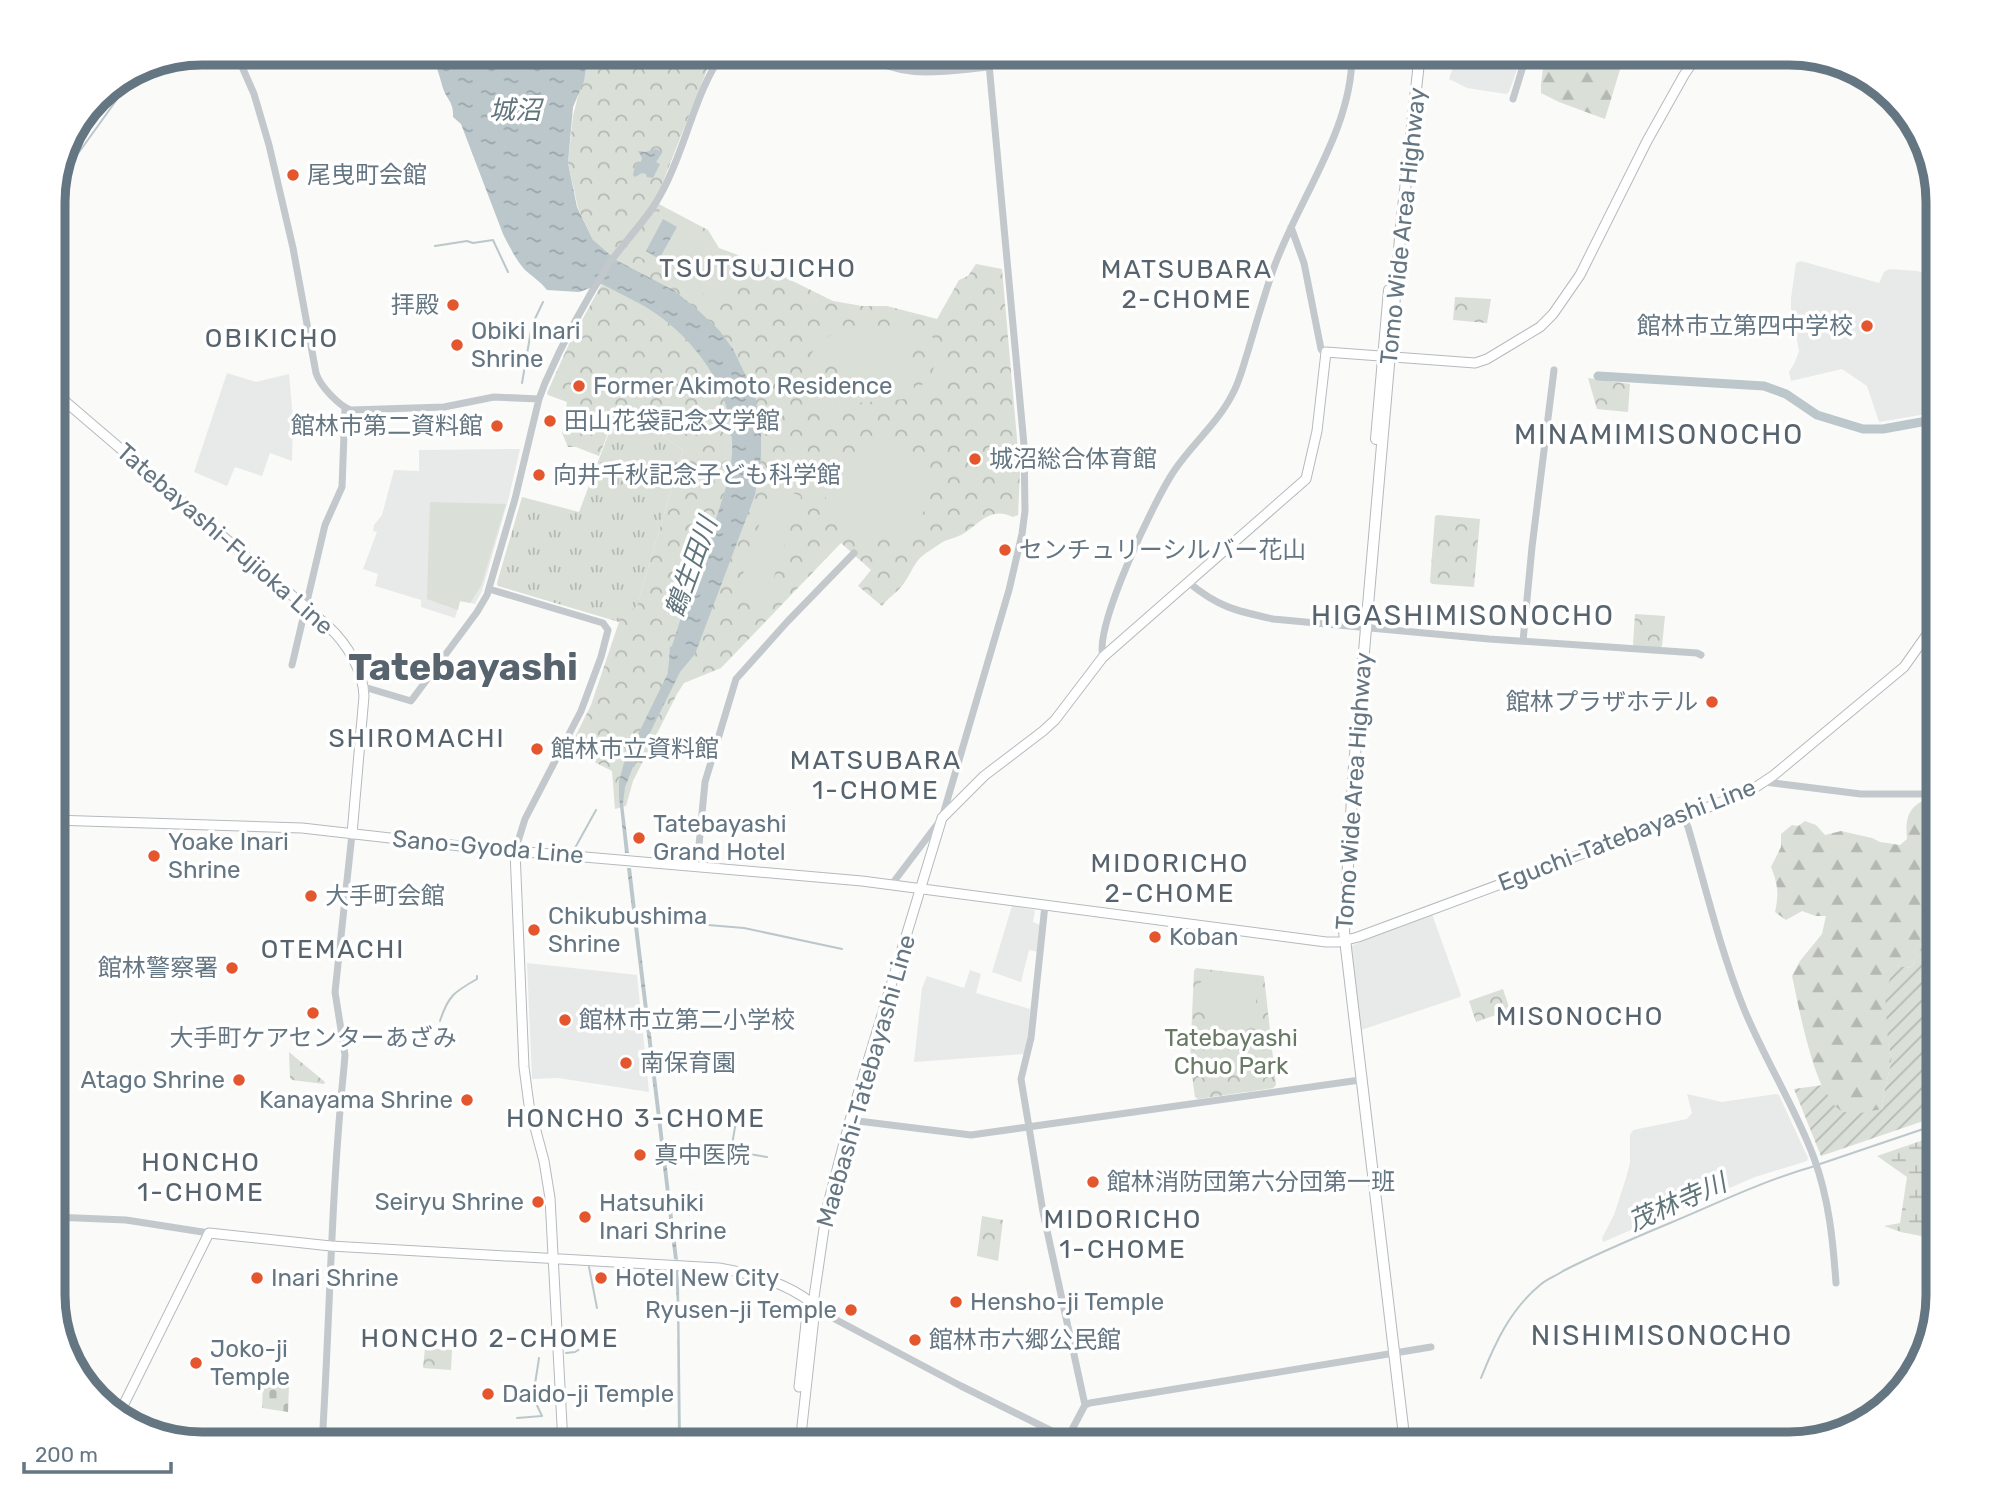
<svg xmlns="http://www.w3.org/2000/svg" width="1991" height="1497" font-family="Rubik,'Noto Sans JP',sans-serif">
<defs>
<pattern id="grass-tufts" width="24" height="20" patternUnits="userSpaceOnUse" patternTransform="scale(1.75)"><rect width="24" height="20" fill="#dadfd7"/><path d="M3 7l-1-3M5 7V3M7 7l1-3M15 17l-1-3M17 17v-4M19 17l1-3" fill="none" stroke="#b4b9b4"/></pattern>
<pattern id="forest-firs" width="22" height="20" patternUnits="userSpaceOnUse" patternTransform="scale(1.75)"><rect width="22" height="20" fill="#dadfd7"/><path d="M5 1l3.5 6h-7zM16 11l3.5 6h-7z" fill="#b4b9b4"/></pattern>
<pattern id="wetland-marsh" width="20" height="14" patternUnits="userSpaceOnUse" patternTransform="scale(1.75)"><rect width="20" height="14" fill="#dadfd7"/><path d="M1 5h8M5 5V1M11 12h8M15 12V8" fill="none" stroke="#b4b9b4"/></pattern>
<pattern id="cemetery-stones" width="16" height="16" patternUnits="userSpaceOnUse" patternTransform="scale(1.75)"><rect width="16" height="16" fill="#dadfd7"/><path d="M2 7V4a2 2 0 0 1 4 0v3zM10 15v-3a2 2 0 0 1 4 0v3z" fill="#b4b9b4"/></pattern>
<pattern id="park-crowns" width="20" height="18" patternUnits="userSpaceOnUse" patternTransform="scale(1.75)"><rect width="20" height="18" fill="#dadfd7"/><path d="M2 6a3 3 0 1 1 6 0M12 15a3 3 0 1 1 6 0" fill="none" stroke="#b4b9b4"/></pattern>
<pattern id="garden-furrows" width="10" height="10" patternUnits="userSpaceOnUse" patternTransform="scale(1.75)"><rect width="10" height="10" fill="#dadfd7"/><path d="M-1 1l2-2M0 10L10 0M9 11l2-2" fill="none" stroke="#b4b9b4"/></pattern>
<pattern id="water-ripples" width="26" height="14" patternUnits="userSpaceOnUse" patternTransform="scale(1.75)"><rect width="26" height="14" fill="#bbc7cb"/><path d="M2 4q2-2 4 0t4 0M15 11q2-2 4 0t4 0" fill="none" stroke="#9ca6aa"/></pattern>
</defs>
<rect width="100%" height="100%" fill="#fafaf8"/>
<path fill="#e8e9e9" d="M1458 53H1470L1478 55 1479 53H1523L1509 92 1506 94 1467 88 1449 79Z
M119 86 58 171 68 136 103 90 108 87Z
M1801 261 1879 283 1884 272 1889 269 1917 271 1938 277V412L1879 422 1867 386 1842 369 1791 381 1789 372 1795 362 1799 351 1791 309V298L1796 263Z
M227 373 256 382 289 374 293 418 292 461 270 453 262 476 235 467 227 486 194 472Z
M520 449 509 497 482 591 475 604 460 601 455 618 421 607V600L375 586 378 574 363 569 377 532 373 531 374 525 382 515 394 470 419 471V450Z
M1012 906 1035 910 1033 922 1040 925 1038 952 1029 950 1021 982 992 972Z
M1432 914 1461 995 1460 997 1361 1030 1358 1028 1349 950 1353 945Z
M527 963 637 975 649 1092 558 1078 532 1079Z
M970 970 981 974 976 993 1030 1009 1027 1044 1024 1054 914 1062 922 988 927 976 964 988Z
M1687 1094 1722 1102 1776 1094 1779 1095 1808 1158 1807 1161 1755 1177 1603 1242 1602 1238 1614 1215 1626 1178 1630 1163V1135L1633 1130 1687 1119 1692 1113Z"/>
<path fill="url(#grass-tufts)" d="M619 406 683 450 636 609 619 622 498 586 497 583 522 497 579 512Z"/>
<path fill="url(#forest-firs)" d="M1545 53H1580L1595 57 1601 53H1625L1605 119 1559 102 1541 93V84Z
M1938 797V915L1911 968 1895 965 1888 1043 1892 1058 1882 1103 1883 1109C1872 1111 1856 1116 1845 1114 1816 1107 1798 1002 1792 976L1800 961 1822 934 1826 916H1816L1802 911 1786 920 1775 912C1779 894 1778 884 1771 867L1781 847V834L1792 825 1798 826 1805 821 1816 825 1825 835 1841 831 1872 838 1880 842 1900 845 1907 839C1904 812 1913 801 1938 797Z"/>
<path fill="url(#wetland-marsh)" d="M1938 1135V1232L1935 1233V1237L1923 1238 1921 1236 1901 1232 1884 1226 1900 1223 1907 1177 1877 1156Z"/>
<path fill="url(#cemetery-stones)" d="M273 1382 289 1384 288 1412 262 1408 263 1384 272 1385Z"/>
<path fill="url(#park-crowns)" d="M585 53H719L707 70 655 202 708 230 719 248 746 258 833 301 862 306H887L937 319 959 280 968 276 976 264 1002 269 1020 473 1018 515 1013 517C991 507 982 521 966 532 958 538 949 538 941 543 934 548 925 553 919 559 912 567 909 578 901 587 895 594 888 598 882 606L858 586 871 570 841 543 721 668 684 683 677 694 633 781 626 806 615 809 612 771 569 749 591 705 619 622 616 606 636 609 683 450 619 406 599 456 576 447H568L562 433 567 402 548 395 547 393 569 344 605 278 593 240 578 208 568 163 573 116 581 84Z
M1455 297 1491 299 1487 323 1453 320Z
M1588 378 1630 384 1628 412 1597 409Z
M1438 515 1480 519 1474 587 1432 584 1430 582 1435 516Z
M1635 614 1665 616 1662 646 1660 648 1635 647 1633 644Z
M1196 968 1264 976 1276 1085 1273 1088 1198 1099 1195 1097 1190 1062 1194 971Z
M1503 989 1510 1010 1476 1022 1469 1001Z
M289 1052 325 1082 324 1084 292 1080 290 1078Z
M982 1216 1003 1220 998 1261 977 1256Z
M425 1348 452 1350 451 1370 423 1368Z"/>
<path fill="url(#garden-furrows)" d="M1938 915V1116L1821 1156 1794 1089 1823 1085C1837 1120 1851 1115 1883 1109L1882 1103 1892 1058 1888 1043 1885 993 1895 965 1911 968Z"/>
<path fill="#dadfd7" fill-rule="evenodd" d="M660 210 702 235 711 253 738 272 721 304 636 255Z
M917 327C949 341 951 373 929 397L821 406C820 391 813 389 810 376 805 354 820 335 841 332ZM911 338C941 341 942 379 914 389ZM840 342 843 393V394C811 388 809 350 840 342Z
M888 444C957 458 928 556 869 536 857 532 840 514 830 505 826 500 824 496 825 489 827 481 852 455 860 449 867 444 879 444 888 444Z
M772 486 801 496 766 601 737 592Z
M430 502 506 504 481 586 470 603 460 601 458 610 427 599Z
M1208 976 1218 977 1224 981 1256 979C1258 1018 1253 1034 1210 1036L1205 1032V1008L1199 1006 1200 983Z"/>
<path fill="url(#water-ripples)" d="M431 53H588L584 81 573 107 568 163 577 207 593 240 616 260 675 291 700 312 719 330 733 349 755 395 761 434V456L755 495 695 654 680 672 633 767 625 787 623 803 629 853H625L619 797V782L624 763 668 673 670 647 672 646C678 627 684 609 689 590 690 585 694 581 695 576 698 566 703 557 706 546 714 525 722 502 728 480 744 416 713 357 662 318 644 304 622 295 602 284L579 292 547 290C541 282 533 277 525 270 516 260 509 246 503 234L461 124 453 117C454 101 446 100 442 85 439 74 436 64 431 53Z
M655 149 659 150 662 153 656 162 660 164 653 178 647 177 646 174 642 173 635 177 633 175 635 166 641 162 642 158 638 151 646 152Z
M663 219 677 227 659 259 646 251Z
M627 868H631L678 1260 674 1259Z
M675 1270H678L679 1281 681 1444H678L677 1307Z"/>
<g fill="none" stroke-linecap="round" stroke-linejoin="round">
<path stroke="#bbc7cb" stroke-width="2" d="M110 86 126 84
M54 187 128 84 137 69
M435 246 467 241 473 243 493 240 508 272
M522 383 532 325 543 302
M575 848 596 810
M636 919 744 928 842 949
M440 1021C448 996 454 992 477 979V976
M736 1121 731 1151 767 1157
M1820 1164 1938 1124
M589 1267 597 1308
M566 1353 575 1352 588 1344
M1481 1378C1495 1343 1510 1310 1540 1285 1547 1279 1556 1276 1563 1271 1598 1253 1634 1238 1670 1223 1718 1203 1765 1180 1815 1166
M517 1418 542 1416 533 1397 539 1358"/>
<path stroke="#bbc7cb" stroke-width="9" d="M1598 376 1764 386 1786 394 1817 415 1863 429H1883L1938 419"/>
<defs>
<path id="major" d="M53 391 329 627C348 645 363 671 364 696L352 834
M53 820 302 828 469 847 862 881 1326 942H1339L1358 937 1714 805 1753 789 1774 775 1904 667 1938 619
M515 851 524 1067 529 1105 544 1161 550 1198 563 1444
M799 1387 807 1314 812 1305
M118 1416 209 1233 331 1246 719 1268C752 1274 786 1282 813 1304
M800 1444 814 1317 813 1304 827 1208 850 1120 942 818 984 776 1043 731 1055 720 1103 657 1306 479 1317 431 1326 352 1475 363 1487 359 1540 327 1553 314 1580 275 1647 141 1684 75 1699 53"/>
<path id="highway" d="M1376 439 1389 290
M1405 1444 1344 931 1354 766 1401 227 1420 53"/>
</defs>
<use href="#major" stroke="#b5babe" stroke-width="11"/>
<use href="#highway" stroke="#b4b9bd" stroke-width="12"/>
<path stroke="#c3c8cc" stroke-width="7" d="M236 53 254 94 269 145 293 248 316 373C320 386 339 406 351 410L444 407 494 397 539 399
M858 53C906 80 937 72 989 67
M1513 99 1527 53
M1291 227 1304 263 1321 349 1325 354
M1188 582C1218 607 1236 611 1273 619L1489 639 1697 653 1701 655
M489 589 603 623 608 630 601 657 581 711 525 819 515 851
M1523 641 1532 547 1554 370
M1103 657C1094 626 1155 499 1174 471 1192 444 1217 424 1232 395 1240 381 1243 366 1248 351 1256 324 1264 296 1273 270 1298 199 1353 129 1352 53
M292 665 325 525 342 487 345 408
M364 687 411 701 477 612 487 595 515 499 539 399 545 383C563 342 585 301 609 264 626 239 649 218 663 190 686 147 695 92 723 53
M1765 782 1861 794H1938
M1683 817 1688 827C1706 888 1720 950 1744 1009 1765 1060 1795 1107 1814 1158 1829 1199 1833 1241 1836 1283
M697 866 705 782 736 679 787 622 854 553
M892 884 942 818 1009 590 1022 534 1025 511 1024 445 988 53
M1045 905 1031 1038 1021 1079 1043 1212 1085 1405
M850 1120 971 1135 1360 1080
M53 1217 126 1220 209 1233
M813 1304 831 1317 961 1386 1078 1444
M1067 1439 1085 1405 1090 1403 1431 1347
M322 1444C330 1319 331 1193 344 1067L345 1055 335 992 352 834"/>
<use href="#major" stroke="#fff" stroke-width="9"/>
<use href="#highway" stroke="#fff" stroke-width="10"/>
</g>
<g fill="#e4572e" stroke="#fff" stroke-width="2.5">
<circle cx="293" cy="175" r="7"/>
<circle cx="453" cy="305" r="7"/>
<circle cx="1867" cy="326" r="7"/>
<circle cx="457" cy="345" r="7"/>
<circle cx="579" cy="386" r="7"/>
<circle cx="550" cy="421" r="7"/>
<circle cx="497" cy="426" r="7"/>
<circle cx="975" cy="459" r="7"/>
<circle cx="539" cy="475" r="7"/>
<circle cx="1005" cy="550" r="7"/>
<circle cx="1712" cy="702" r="7"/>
<circle cx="537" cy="749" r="7"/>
<circle cx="639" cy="838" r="7"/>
<circle cx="154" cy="856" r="7"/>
<circle cx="311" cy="896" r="7"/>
<circle cx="534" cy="930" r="7"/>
<circle cx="1155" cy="937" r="7"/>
<circle cx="232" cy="968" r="7"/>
<circle cx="313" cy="1013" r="7"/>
<circle cx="565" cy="1020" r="7"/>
<circle cx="626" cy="1063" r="7"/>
<circle cx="239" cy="1080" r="7"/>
<circle cx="467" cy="1100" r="7"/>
<circle cx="640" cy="1155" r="7"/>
<circle cx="1093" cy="1182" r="7"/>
<circle cx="538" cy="1202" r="7"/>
<circle cx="585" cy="1217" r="7"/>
<circle cx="257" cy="1278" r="7"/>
<circle cx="601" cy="1278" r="7"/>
<circle cx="956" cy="1302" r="7"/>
<circle cx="851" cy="1310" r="7"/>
<circle cx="915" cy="1340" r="7"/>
<circle cx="196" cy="1363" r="7"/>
<circle cx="488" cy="1394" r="7"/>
</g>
<g text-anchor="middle" stroke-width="7" stroke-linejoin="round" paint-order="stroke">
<g font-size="24" fill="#657683" stroke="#fff" text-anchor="start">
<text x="307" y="183">尾曳町会館</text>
<text x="439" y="313" text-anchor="end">拝殿</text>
<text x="1853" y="334" text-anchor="end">館林市立第四中学校</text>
<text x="471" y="339">Obiki Inari<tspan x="471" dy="28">Shrine</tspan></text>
<text x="593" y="394">Former Akimoto Residence</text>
<text x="564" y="429">田山花袋記念文学館</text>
<text x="483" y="434" text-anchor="end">館林市第二資料館</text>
<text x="989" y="467">城沼総合体育館</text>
<text x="553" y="483">向井千秋記念子ども科学館</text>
<text x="1019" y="558">センチュリーシルバー花山</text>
<text x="1698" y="710" text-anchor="end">館林プラザホテル</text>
<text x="551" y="757">館林市立資料館</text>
<text x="653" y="832">Tatebayashi<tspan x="653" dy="28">Grand Hotel</tspan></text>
<text x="168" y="850">Yoake Inari<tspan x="168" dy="28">Shrine</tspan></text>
<text x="325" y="904">大手町会館</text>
<text x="548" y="924">Chikubushima<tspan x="548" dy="28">Shrine</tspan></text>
<text x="1169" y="945">Koban</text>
<text x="218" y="976" text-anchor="end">館林警察署</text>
<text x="579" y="1028">館林市立第二小学校</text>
<text x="313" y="1046" text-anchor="middle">大手町ケアセンターあざみ</text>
<text x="640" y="1071">南保育園</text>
<text x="225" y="1088" text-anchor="end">Atago Shrine</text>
<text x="453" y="1108" text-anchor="end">Kanayama Shrine</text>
<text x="654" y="1163">真中医院</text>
<text x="1107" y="1190">館林消防団第六分団第一班</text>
<text x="524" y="1210" text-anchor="end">Seiryu Shrine</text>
<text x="599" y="1211">Hatsuhiki<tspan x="599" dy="28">Inari Shrine</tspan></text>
<text x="271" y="1286">Inari Shrine</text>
<text x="615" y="1286">Hotel New City</text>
<text x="970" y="1310">Hensho-ji Temple</text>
<text x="837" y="1318" text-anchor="end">Ryusen-ji Temple</text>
<text x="929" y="1348">館林市六郷公民館</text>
<text x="210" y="1357">Joko-ji<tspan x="210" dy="28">Temple</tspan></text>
<text x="502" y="1402">Daido-ji Temple</text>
</g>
<g font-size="24" fill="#657683" stroke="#fff">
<text transform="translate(1403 226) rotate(-84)" y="8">Tomo Wide Area Highway</text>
<text transform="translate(225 539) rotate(41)" y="8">Tatebayashi-Fujioka Line</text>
<text transform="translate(1354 791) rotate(-86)" y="8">Tomo Wide Area Highway</text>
<text transform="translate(1627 835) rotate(-21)" y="8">Eguchi-Tatebayashi Line</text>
<text transform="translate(488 847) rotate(5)" y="8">Sano-Gyoda Line</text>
<text transform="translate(866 1081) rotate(-74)" y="8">Maebashi-Tatebayashi Line</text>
</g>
<g font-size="24" fill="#687a64" stroke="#fff">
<text x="1231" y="1046">Tatebayashi<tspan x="1231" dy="28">Chuo Park</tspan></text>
</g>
<g font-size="26" font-style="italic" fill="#60757c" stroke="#fff">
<text x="515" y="119">城沼</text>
<text transform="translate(691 567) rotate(-70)" y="9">鶴生田川</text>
<text transform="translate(1677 1202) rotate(-24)" y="9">茂林寺川</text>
</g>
<g font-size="26" letter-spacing="2" fill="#57646e" stroke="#fff">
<text x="758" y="277">TSUTSUJICHO</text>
<text x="1187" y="278">MATSUBARA<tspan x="1187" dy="30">2-CHOME</tspan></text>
<text x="272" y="347">OBIKICHO</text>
<text x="417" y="747">SHIROMACHI</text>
<text x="876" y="769">MATSUBARA<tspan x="876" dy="30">1-CHOME</tspan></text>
<text x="1170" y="872">MIDORICHO<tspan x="1170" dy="30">2-CHOME</tspan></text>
<text x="333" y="958">OTEMACHI</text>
<text x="1580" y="1025">MISONOCHO</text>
<text x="636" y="1127">HONCHO 3-CHOME</text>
<text x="201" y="1171">HONCHO<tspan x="201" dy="30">1-CHOME</tspan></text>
<text x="1123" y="1228">MIDORICHO<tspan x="1123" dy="30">1-CHOME</tspan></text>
<text x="490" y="1347">HONCHO 2-CHOME</text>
</g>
<g font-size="28" letter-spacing="2" fill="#57646e" stroke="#fff">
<text x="1659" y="444">MINAMIMISONOCHO</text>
<text x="1463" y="625">HIGASHIMISONOCHO</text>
<text x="1662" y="1345">NISHIMISONOCHO</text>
</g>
<g font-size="38" font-weight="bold" fill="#57646e" stroke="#fff">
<text x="463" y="680">Tatebayashi</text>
</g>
</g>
<path d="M0 0H1991V1497H0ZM202 65H1789A137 137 0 0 1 1926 202V1295A137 137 0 0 1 1789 1432H202A137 137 0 0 1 65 1295V202A137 137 0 0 1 202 65Z" fill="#fff" fill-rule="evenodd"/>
<path fill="none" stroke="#657683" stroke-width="9" d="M202 65H1789A137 137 0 0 1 1926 202V1295A137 137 0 0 1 1789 1432H202A137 137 0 0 1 65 1295V202A137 137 0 0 1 202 65Z"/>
<path d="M24 1462v10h147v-10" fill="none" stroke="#657683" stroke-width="3.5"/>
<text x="35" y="1462" font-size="21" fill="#657683" stroke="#ffffff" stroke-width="5" paint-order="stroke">200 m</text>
</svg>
